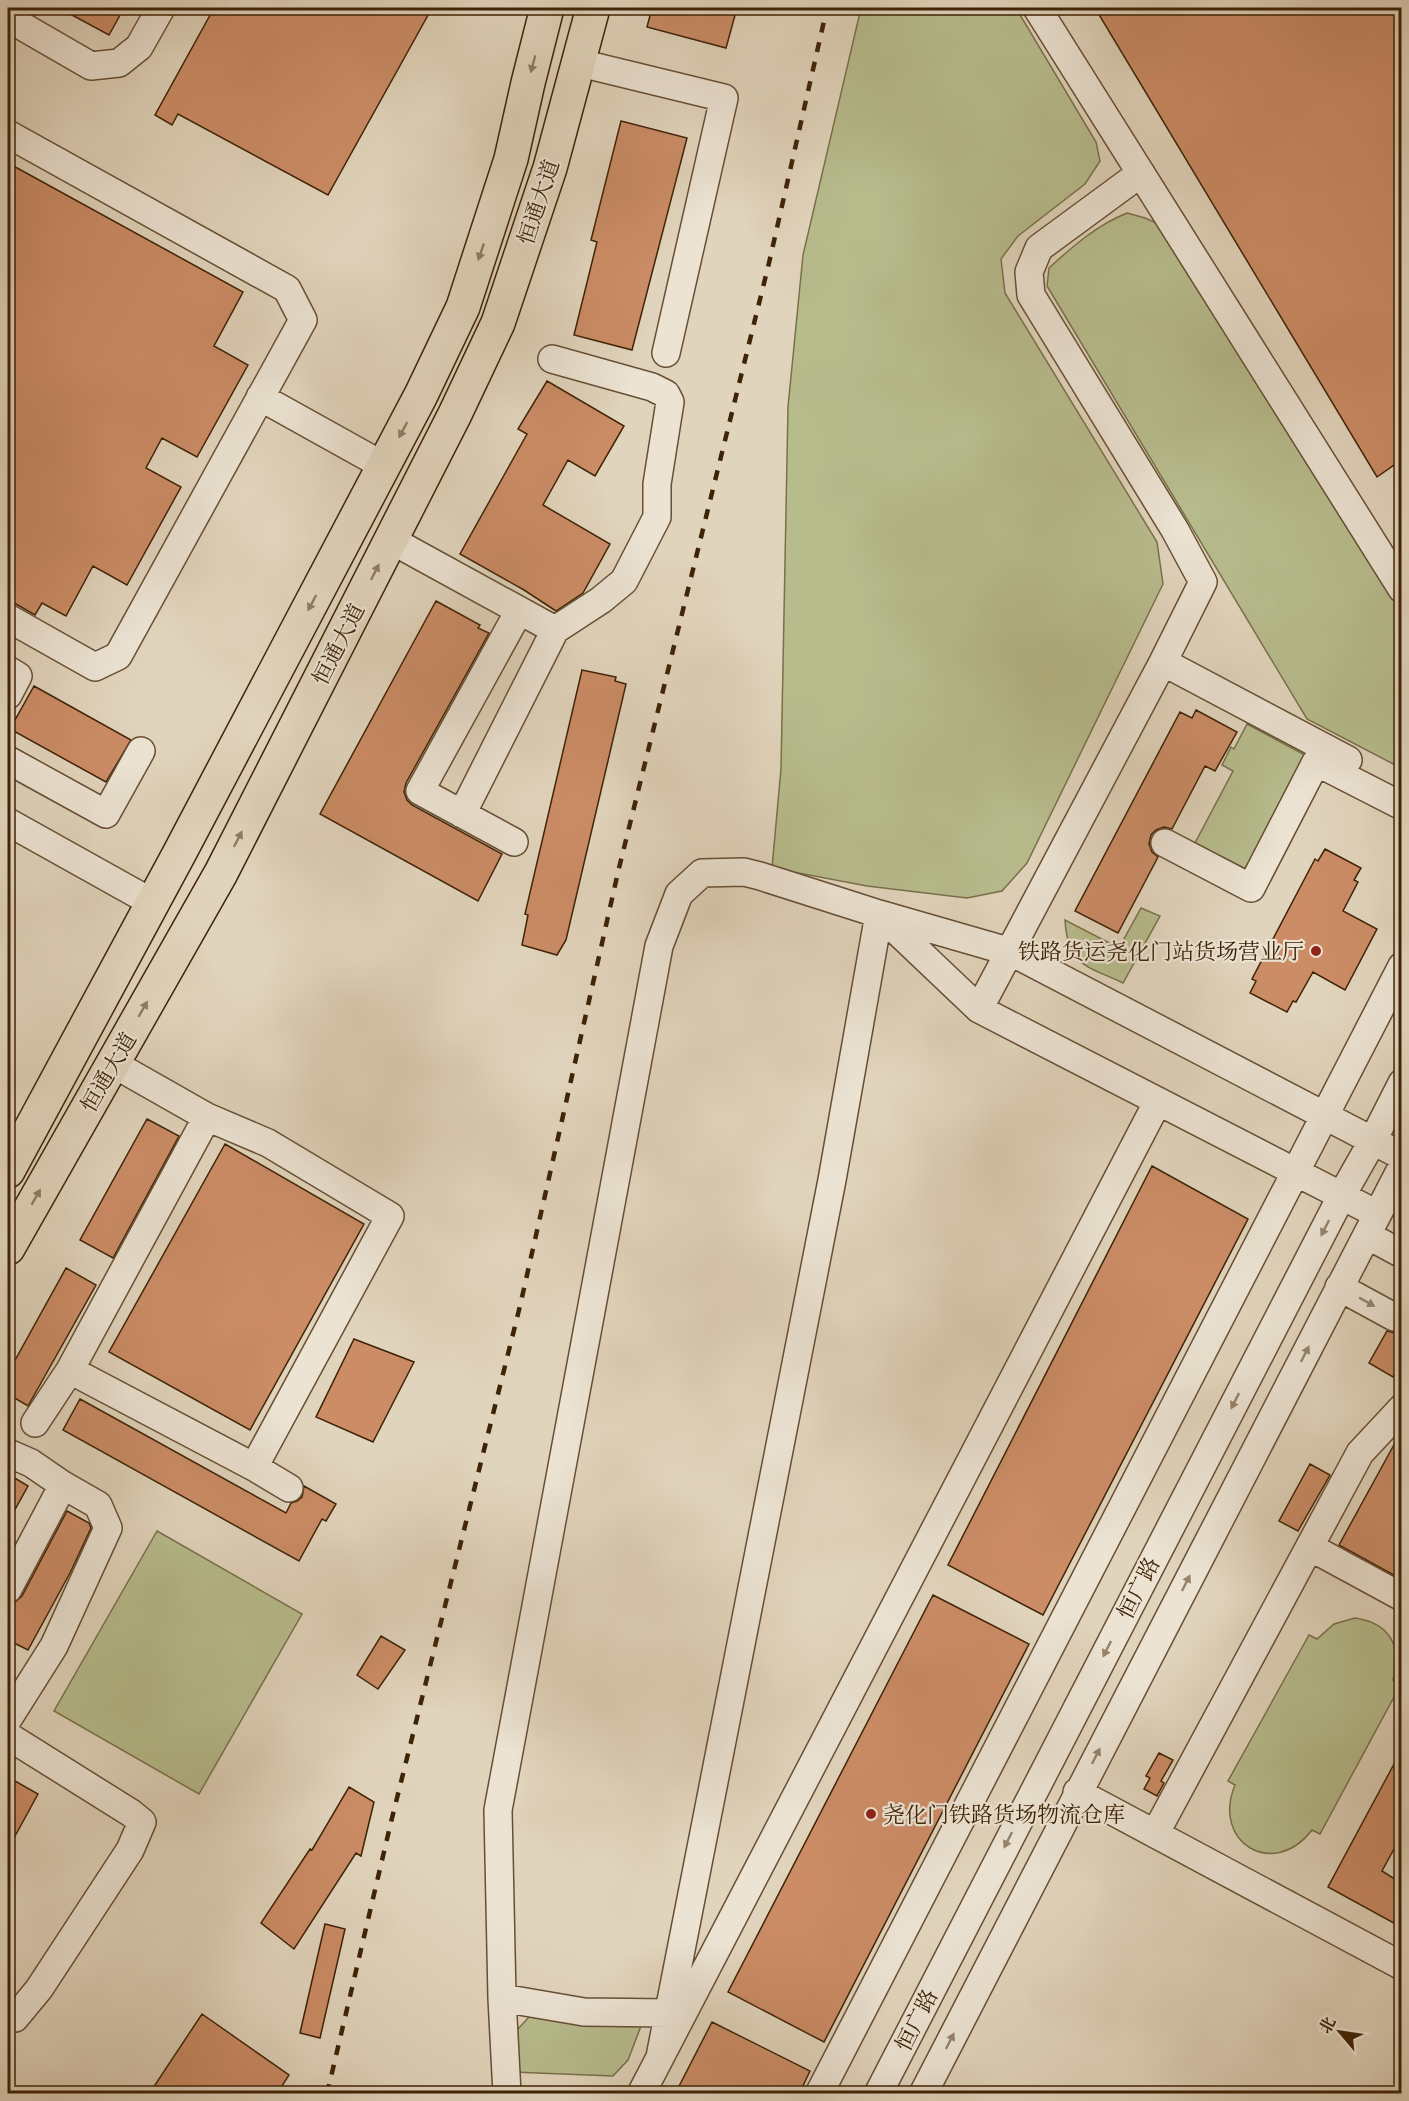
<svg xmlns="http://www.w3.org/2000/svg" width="1409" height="2101" font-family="Alegreya,'Noto Serif SC',serif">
<rect width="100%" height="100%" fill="#e1d4bc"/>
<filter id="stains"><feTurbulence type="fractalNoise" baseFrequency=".00333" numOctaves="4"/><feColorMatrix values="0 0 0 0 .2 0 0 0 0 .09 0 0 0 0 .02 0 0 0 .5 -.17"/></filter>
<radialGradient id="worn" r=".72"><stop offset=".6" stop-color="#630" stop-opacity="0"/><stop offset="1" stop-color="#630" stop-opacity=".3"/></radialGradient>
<path fill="#b7bc8d" stroke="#7a704a" stroke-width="1.5" d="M861 8H1016L1096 142 1100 161 1085 184 1018 236 1001 259 1005 293 1157 542 1163 584 1027 863 1002 891 967 898 867 886 772 868 781 769 788 407 803 255Z
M1127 213 1145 218 1161 225 1401 609V768L1307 719 1047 286 1049 268C1073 246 1097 225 1127 213Z
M1247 724 1305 755 1246 869 1195 843 1233 771 1222 765 1231 747 1234 749Z
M1141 908 1160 916 1123 983C1085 965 1068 966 1065 920L1119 948Z
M157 1531 302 1614 199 1794 54 1711Z
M1355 1618C1390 1623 1403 1647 1393 1680L1401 1684 1320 1834 1312 1830C1274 1880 1211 1843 1235 1785L1228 1781 1309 1635 1317 1639 1334 1624Z
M529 2017 641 2026 628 2060 613 2076 512 2072 516 2031Z"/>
<path fill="#cb8c66" stroke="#3e2306" stroke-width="1.5" d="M59 8H124L109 35Z
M214 8H432L328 195 178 114 172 125 155 115Z
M652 8H737L726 48 647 27Z
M1095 8H1401V460L1377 477Z
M621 121 687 138 632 350 574 335 597 242 591 240Z
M8 163 243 292 214 346 248 365 197 457 162 438 146 468 181 487 127 585 93 566 66 616 42 603 35 615 16 604 8 602Z
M547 381 624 426 595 476 568 460 543 505 610 544 583 593 556 611 524 590 460 554 527 434 518 429Z
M436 601 480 625 478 628 489 633 406 783 404 792 407 800 412 805 502 854 478 901 320 814Z
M582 670 616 677 615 681 626 684 566 940 557 955 522 945 528 915 525 914Z
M34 686 131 740 106 782 10 729Z
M1196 710 1237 732 1215 771 1205 766 1172 829 1164 827 1156 830 1151 835 1149 844 1152 852 1158 857 1118 933 1075 911 1180 712 1192 718Z
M1325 849 1361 868 1354 880 1358 882 1343 911 1377 929 1345 990 1313 972 1296 1002 1293 1001 1287 1012 1250 993 1256 981 1252 979 1315 859 1318 861Z
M147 1119 179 1136 113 1258 80 1240Z
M225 1144 364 1224 250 1430 109 1352Z
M1152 1166 1248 1219 1043 1615 948 1565Z
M66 1268 96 1285 28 1406 8 1394V1373Z
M1387 1331 1394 1333 1401 1331V1362L1393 1377 1369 1363Z
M354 1339 414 1362 373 1442 316 1417Z
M80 1399 286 1513 291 1503 297 1501 302 1497 304 1486 336 1504 326 1521 322 1519 299 1561 63 1430Z
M1401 1432V1579L1339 1545Z
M1310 1464 1330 1475 1298 1531 1279 1521Z
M8 1474 28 1486 8 1522Z
M67 1511 89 1523 91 1528 70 1573 28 1650 8 1640V1614L14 1603 22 1596Z
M933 1595 1029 1644 824 2042 728 1992Z
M381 1636 405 1650 378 1689 357 1675Z
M1401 1751V1836L1382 1871 1401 1883V1927L1328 1887Z
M1159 1753 1173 1760 1161 1781 1164 1783 1157 1796 1144 1789 1150 1778 1146 1776Z
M8 1777 38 1794 8 1849Z
M349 1787 374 1802 361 1856 356 1853 294 1949 261 1923 310 1849 312 1850Z
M325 1924 345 1929 320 2038 300 2033Z
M202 2014 289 2075 277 2094H149Z
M712 2022 810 2071 799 2094H675Z"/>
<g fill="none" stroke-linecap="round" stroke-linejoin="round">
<defs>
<path id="minor" d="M1037 8 1402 589
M8 18 91 66 119 63 139 47 161 8
M580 63 724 98 666 353
M8 134 287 289 303 320 118 656 95 667 8 618
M260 397 384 466
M391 540 555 630
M1163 662 1348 760
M8 670 18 676 8 695
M8 760 106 814 141 751
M462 814 555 630 601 600 624 581 657 517V484L670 402 666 394 652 387 552 359
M8 822 153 903
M514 842 420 791 519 611
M1165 843 1251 888 1316 762 1402 806
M979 1009 1163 662 1203 582 1175 530 1031 295 1029 272 1039 248 1141 173
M112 1063 207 1117 268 1143 390 1216 254 1467
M1367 1235 1402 1254
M1339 1287 1394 1317
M70 1370 254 1467 289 1488
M35 1423 70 1370 207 1117
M8 1453 31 1463 63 1485 98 1505 108 1528 54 1646 8 1719
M1310 1547 1402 1597
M8 1589 63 1485
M8 1736 131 1813 142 1822 130 1850 39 1989 15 2018 8 2017
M1077 1792 1402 1966
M1155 1834 1360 1453 1402 1408
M502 1998 584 2012 669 2013
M660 2057 832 1180 879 914 1011 952 1402 1156
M507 2094 502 1998 498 1810 659 946 679 894 702 873 744 872 760 876 879 914 979 1009 1377 1214
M641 2094 1158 1101
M819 2094 1402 966
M878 2094 1342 1195 1372 1142 1402 1083
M923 2094 1402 1167"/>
<path id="major" d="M8 1171 179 854 421 395 463 307 511 159 528 83 547 8
M8 1248 221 873 455 414 498 323 550 168 593 8"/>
</defs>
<use href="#minor" stroke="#674f34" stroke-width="30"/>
<use href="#major" stroke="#3e2306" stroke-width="36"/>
<use href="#minor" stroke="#ece3d3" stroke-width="27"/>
<use href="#major" stroke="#e1d4bc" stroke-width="33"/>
<path stroke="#3e2306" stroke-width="4.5" stroke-dasharray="10 10" stroke-linecap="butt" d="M327 2094 391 1822 520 1306 619 868 769 263 827 8"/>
</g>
<defs><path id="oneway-solid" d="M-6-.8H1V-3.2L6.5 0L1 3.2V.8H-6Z" transform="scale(1.5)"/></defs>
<g fill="#907c61">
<use href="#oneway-solid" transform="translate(533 64) rotate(105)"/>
<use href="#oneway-solid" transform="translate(481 252) rotate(109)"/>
<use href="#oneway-solid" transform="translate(403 430) rotate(118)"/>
<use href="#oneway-solid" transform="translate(375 572) rotate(-63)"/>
<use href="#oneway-solid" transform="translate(312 603) rotate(118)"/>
<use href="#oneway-solid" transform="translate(238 839) rotate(-63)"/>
<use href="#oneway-solid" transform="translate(143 1009) rotate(-60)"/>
<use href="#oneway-solid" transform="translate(36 1197) rotate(-60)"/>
</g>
<g fill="#95836c">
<use href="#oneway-solid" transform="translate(1325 1228) rotate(117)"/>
<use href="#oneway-solid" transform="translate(1367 1302) rotate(29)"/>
<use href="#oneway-solid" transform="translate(1305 1354) rotate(-63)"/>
<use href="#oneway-solid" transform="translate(1235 1401) rotate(117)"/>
<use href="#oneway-solid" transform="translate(1186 1583) rotate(-63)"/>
<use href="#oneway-solid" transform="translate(1107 1649) rotate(117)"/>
<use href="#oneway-solid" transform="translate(1096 1756) rotate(-63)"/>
<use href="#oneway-solid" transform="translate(1008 1840) rotate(117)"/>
<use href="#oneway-solid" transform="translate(950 2041) rotate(-63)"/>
</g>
<g fill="#8f2418" stroke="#ece3d3" stroke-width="2">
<circle cx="1316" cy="951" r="6"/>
<circle cx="871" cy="1814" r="6"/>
</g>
<g text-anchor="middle" stroke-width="4.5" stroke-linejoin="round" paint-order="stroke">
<g font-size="22" fill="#3e2306" stroke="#ece3d3">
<text transform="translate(538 202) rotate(-72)" y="8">恒通大道</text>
<text transform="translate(338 644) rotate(-63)" y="8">恒通大道</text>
<text transform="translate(108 1072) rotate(-60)" y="8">恒通大道</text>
<text transform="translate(1138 1588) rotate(-63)" y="8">恒广路</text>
<text transform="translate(916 2020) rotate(-63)" y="8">恒广路</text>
</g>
<g font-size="22" fill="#3e2306" stroke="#ece3d3" text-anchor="end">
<text x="1304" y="959">铁路货运尧化门站货场营业厅</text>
<text x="883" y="1822" text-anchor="start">尧化门铁路货场物流仓库</text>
</g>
</g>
<rect width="1409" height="2101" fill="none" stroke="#e1d4bc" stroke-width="30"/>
<rect x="9" y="9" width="1391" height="2083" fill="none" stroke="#3e2306" stroke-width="3"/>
<rect x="15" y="15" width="1379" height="2071" fill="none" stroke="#3e2306" stroke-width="1.5"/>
<g transform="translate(1340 2032) rotate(299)" stroke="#ece3d3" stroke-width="4.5" paint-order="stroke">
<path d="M0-4.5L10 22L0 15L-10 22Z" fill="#3e2306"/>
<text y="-9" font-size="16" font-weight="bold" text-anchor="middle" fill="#3e2306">北</text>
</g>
<rect width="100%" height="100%" filter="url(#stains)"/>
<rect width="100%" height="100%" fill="url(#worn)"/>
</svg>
